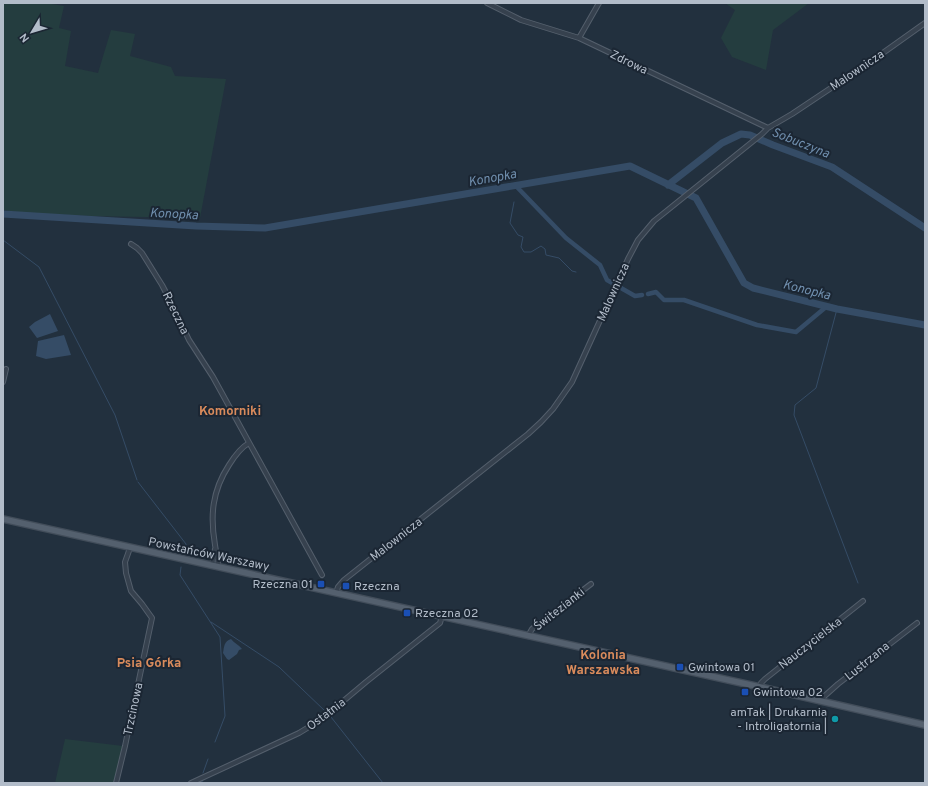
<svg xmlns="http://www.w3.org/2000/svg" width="928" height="786" font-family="Overpass,sans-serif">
<rect width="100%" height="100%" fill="#22303e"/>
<path fill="#243d3f" d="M3 3H46L64 6 59 28 71 31 65 66 98 73 111 30 135 34 130 56 171 67 175 76 226 79 200 218 90 216 23 213 3 210Z
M725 3H809L773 30 766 70 732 57 721 38 735 10Z
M65 739 123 746 115 783H55Z"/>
<path fill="#354c66" d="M50 314 58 331 37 338 29 327 35 322Z
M64 335 71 355 46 359 36 356 38 341Z
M231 639C234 643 239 645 242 649L239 650 237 654 229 660 227 659 223 653C224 647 224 641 231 639Z"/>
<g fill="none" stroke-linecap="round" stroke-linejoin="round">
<path stroke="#354c66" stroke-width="1" d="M514 202 510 223 518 235 523 237 521 247 524 252H531L541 246 545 249 546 255 559 258 572 271 576 272
M3 240 39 267 115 415 137 480
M837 309 816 388 795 405 794 415 858 583
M138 482 186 544 185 551
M181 567 180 575 220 637 225 716 215 742
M211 622 279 667 325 711
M331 717 383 783
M203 773 208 759
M202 783V781"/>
<path stroke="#354c66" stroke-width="4.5" d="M515 185 566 238 600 265 607 280 635 296 642 295
M648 294 656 292 664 300H684L757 325 796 332 826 307"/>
<path stroke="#354c66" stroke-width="7" d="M668 185 722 143 741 134 750 135 773 145 832 167 925 228
M3 214 196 226 265 228 630 166 696 198 744 283 753 288 837 309 925 325"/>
<defs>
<path id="minor" d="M487 3 521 20 579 38 768 128
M579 38 599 3
M131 244 137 248 142 253 162 285 172 304 189 340 213 377 322 575
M3 382 6 369
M212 565 215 549
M218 567C218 559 216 552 215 545 210 516 212 491 229 465 234 457 240 448 249 443
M336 593 338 587 344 580 528 434 541 422 553 409 572 382 628 259 638 240 654 221 664 213 762 134 768 128 792 114 873 60 925 23
M528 636 532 629 591 584
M760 687 761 683 765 679 863 601
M819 701 838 684 917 623
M116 783 125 746 152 618 142 604 131 591 126 573 125 562 130 548
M191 783 299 733 322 719 366 682 440 623 442 616"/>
<path id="major" d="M3 519 760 687 925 725"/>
</defs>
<use href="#minor" stroke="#545f6c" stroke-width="6"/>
<use href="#major" stroke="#424d5a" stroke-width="8"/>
<use href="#minor" stroke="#36414e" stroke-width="4"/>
<use href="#major" stroke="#54606e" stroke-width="5.5"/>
</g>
<g fill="#1a4fb4" stroke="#1b2633" stroke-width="1.5">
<rect x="317" y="580" width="8" height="8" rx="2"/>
<rect x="342" y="582" width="8" height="8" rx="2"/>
<rect x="403" y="609" width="8" height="8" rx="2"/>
<rect x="676" y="663" width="8" height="8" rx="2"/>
<rect x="741" y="688" width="8" height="8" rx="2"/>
</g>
<circle fill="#0f9aa8" stroke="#1b2633" stroke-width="1.5" cx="835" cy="719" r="4"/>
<g text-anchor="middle" stroke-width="4" stroke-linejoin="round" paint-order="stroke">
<g font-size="12" fill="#b2bcc9" stroke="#1b2633">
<text transform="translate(629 62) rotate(26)" y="4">Zdrowa</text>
<text transform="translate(857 70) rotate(-34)" y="4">Malownicza</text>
<text transform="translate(613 292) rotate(-66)" y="4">Malownicza</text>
<text transform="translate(176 313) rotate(64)" y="4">Rzeczna</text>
<text transform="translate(396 539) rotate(-38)" y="4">Malownicza</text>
<text transform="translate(209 554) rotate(12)" y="4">Powstańców Warszawy</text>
<text transform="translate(559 609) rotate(-38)" y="4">Świtezianki</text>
<text transform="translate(810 643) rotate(-38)" y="4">Nauczycielska</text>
<text transform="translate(867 661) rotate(-39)" y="4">Lustrzana</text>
<text transform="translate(133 709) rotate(-78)" y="4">Trzcinowa</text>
<text transform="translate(326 714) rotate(-37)" y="4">Ostatnia</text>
</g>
<g font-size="12" fill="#b2bcc9" stroke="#1b2633" text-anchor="start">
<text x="313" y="588" text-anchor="end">Rzeczna 01</text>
<text x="354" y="590">Rzeczna</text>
<text x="415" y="617">Rzeczna 02</text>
<text x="688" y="671">Gwintowa 01</text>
<text x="753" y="696">Gwintowa 02</text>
<text x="827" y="716" text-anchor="end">amTak | Drukarnia<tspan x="827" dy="14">- Introligatornia |</tspan></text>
</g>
<g font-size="13" font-style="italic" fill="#708fae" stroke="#1b2633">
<text transform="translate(801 142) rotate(22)" y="5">Sobuczyna</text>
<text transform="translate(492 177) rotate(-10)" y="5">Konopka</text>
<text transform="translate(174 213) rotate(3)" y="5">Konopka</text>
<text transform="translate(807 289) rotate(14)" y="5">Konopka</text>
</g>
<g font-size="13" font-weight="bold" fill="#d98b5c" stroke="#1b2633">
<text x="230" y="415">Komorniki</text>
<text x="603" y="659">Kolonia<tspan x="603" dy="15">Warszawska</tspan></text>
<text x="149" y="667">Psia Górka</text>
</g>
</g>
<rect width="928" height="786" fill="none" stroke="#b2bcc9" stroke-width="8"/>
<g transform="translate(32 32) rotate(232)" stroke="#1b2633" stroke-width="3" paint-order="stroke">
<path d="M0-3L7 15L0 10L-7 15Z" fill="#b2bcc9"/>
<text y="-6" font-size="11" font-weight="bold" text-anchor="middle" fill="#b2bcc9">N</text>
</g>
</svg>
